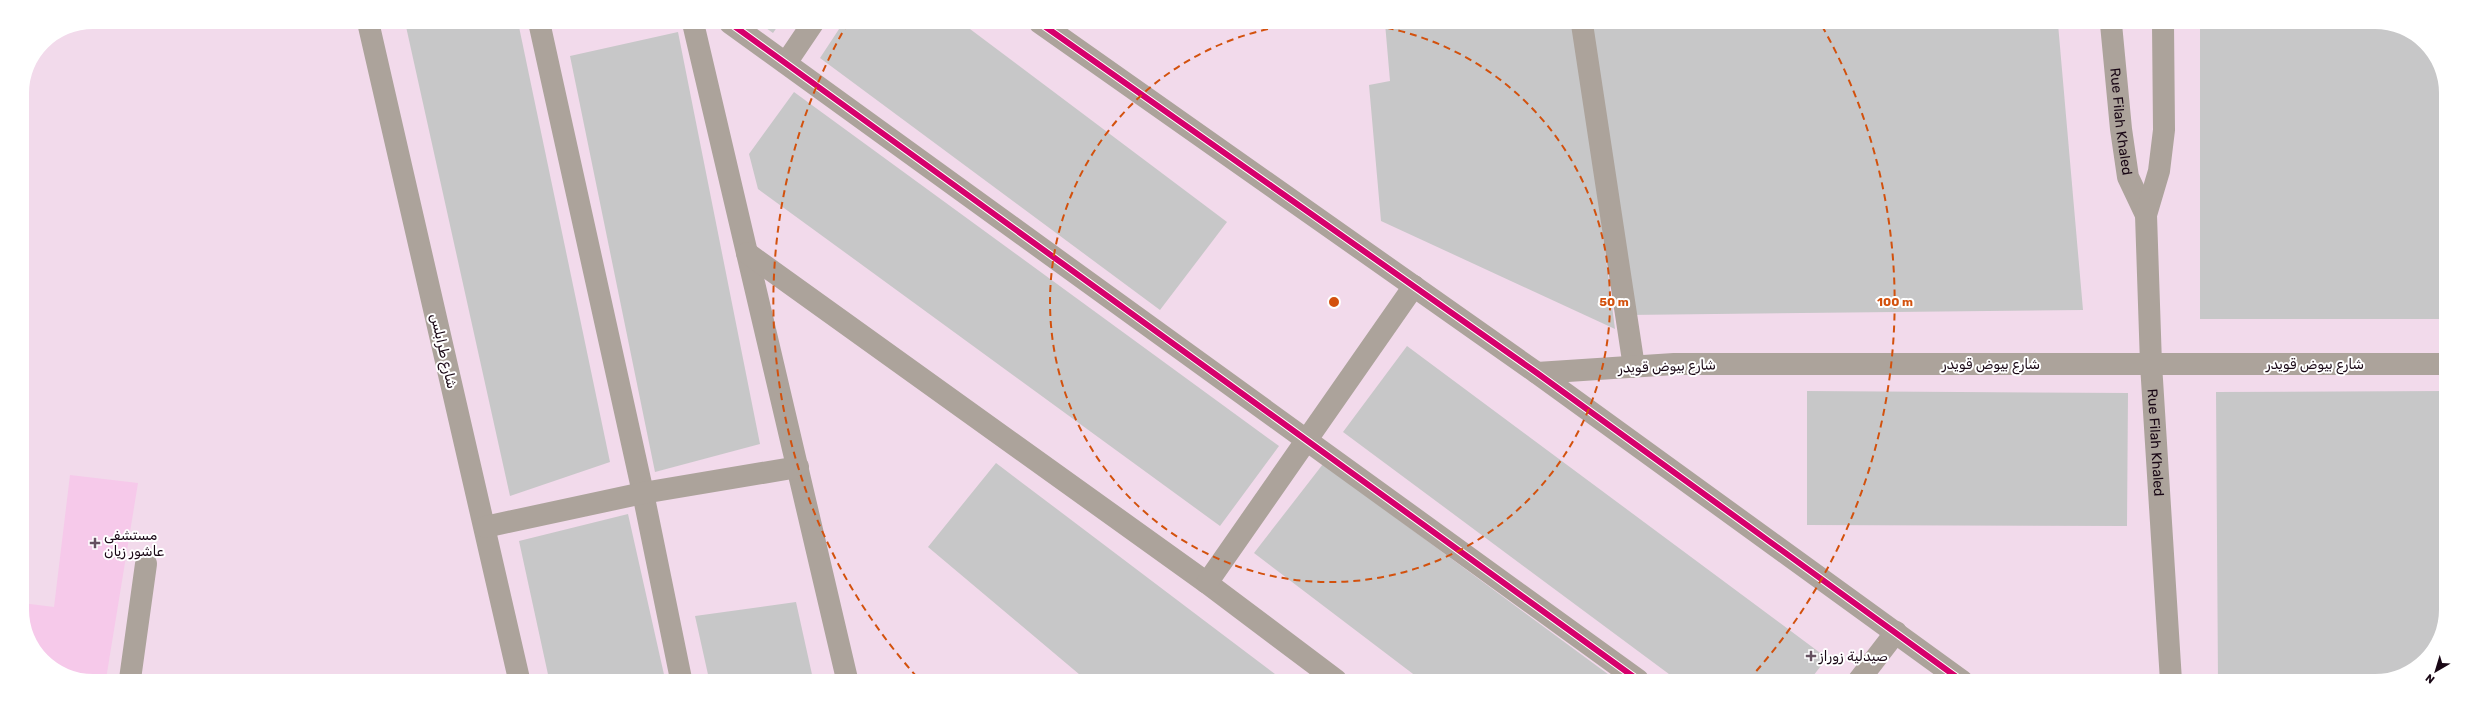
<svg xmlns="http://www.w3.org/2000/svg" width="2468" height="703" font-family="Rubik,'Noto Naskh Arabic',sans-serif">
<rect width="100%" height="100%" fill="#f2daeb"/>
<path fill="#f6c9ea" d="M70 475 138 483 106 679H75L40 656 22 614V603L54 607Z"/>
<path fill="#c7c7c8" d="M405 22H518L610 462 510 496Z
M759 23H780L773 33Z
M843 23H962L1227 222 1160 310 820 58Z
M1385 23 1576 24 1615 329 1381 221 1369 85 1390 81Z
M1590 24H2058L2083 310 1627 315Z
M2200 24H2393L2428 47 2446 89 2445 319H2200Z
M678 32 760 444 655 472 570 56Z
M794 92 1279 446 1220 526 758 189 749 154Z
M1407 346 1827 658 1810 680H1677L1343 432Z
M1807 391 2128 393 2127 526 1807 525Z
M2445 391 2444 628 2418 666 2375 681H2218L2216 392Z
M996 463 1222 634 1283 680H1086L928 547Z
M1323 464 1616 680H1421L1254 553Z
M628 514 665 679H549L519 541Z
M796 602 813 679H709L695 616Z"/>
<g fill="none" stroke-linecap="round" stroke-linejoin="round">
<g stroke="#aca39b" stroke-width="22">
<path d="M368 22 519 679"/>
<path d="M539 22 643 493 681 679"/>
<path d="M693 23 847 679"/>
<path d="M730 23 1638 680"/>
<path d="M1040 23 1537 373 1962 681"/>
<path d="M1582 24 1634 367"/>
<path id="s1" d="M2111 24 2121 129 2128 177 2146 215"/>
<path id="s2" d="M2163 24 2164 130 2159 171 2146 215 2151 364 2171 681"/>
<path d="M786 63 813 23"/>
<path d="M747 253 1207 583 1336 680"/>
<path d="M1537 373 1674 364H2445"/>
<path d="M485 527 643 493 798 467"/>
<path d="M1207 583 1414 286"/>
<path d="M130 679 146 564"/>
<path d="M1859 680 1896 632"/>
</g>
<defs>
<path id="cycleway" d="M730 23 1638 680
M1040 23 1537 373 1962 681"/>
</defs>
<use href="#cycleway" stroke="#fff" stroke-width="8"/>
<use href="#cycleway" stroke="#d6006c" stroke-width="6"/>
</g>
<g fill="none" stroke="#d3510d" stroke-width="2" stroke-dasharray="7 5">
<path d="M1363 24A280 280 0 1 1 1307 23"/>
<path d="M917 677A561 561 0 0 1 846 26M1822 26A561 561 0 0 1 1751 677"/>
</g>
<g fill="#655160" stroke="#fff" stroke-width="1.5">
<path d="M93 537h4v4h4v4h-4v4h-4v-4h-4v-4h4z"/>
<path d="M1809 650h4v4h4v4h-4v4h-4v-4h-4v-4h4z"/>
</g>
<g text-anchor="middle" stroke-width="4" stroke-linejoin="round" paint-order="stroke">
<g font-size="14" fill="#190715" stroke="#fff">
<text dy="5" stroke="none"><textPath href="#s1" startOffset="98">Rue Filah Khaled</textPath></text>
<text transform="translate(444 351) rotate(77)" y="5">شارع طرابلس</text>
<text x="1991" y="369">شارع بيوض قويدر</text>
<text x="2315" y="369">شارع بيوض قويدر</text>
<text transform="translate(1667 366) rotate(-2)" y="5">شارع بيوض قويدر</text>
<text dy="5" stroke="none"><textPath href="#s2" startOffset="421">Rue Filah Khaled</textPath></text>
</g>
<g font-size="14" fill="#190715" stroke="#fff" text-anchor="start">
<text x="104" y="540">مستشفى<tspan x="104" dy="16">عاشور زيان</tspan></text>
<text x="1819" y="661">صيدلية زوراز</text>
</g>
</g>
<path d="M0 0H2468V703H0ZM93 29H2375A64 64 0 0 1 2439 93V610A64 64 0 0 1 2375 674H93A64 64 0 0 1 29 610V93A64 64 0 0 1 93 29Z" fill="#fff" fill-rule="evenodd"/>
<circle cx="1334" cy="302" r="6" fill="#d3510d" stroke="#fff" stroke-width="2"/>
<g font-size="12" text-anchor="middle" font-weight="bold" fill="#d3510d" stroke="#fff" stroke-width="4" stroke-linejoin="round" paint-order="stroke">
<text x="1614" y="306">50 m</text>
<text x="1895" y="306">100 m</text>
</g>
<g transform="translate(2436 671) rotate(218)" stroke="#ffffff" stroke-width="3" paint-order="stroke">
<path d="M0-3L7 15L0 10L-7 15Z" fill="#190715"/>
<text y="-6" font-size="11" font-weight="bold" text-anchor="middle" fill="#190715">N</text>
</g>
</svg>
